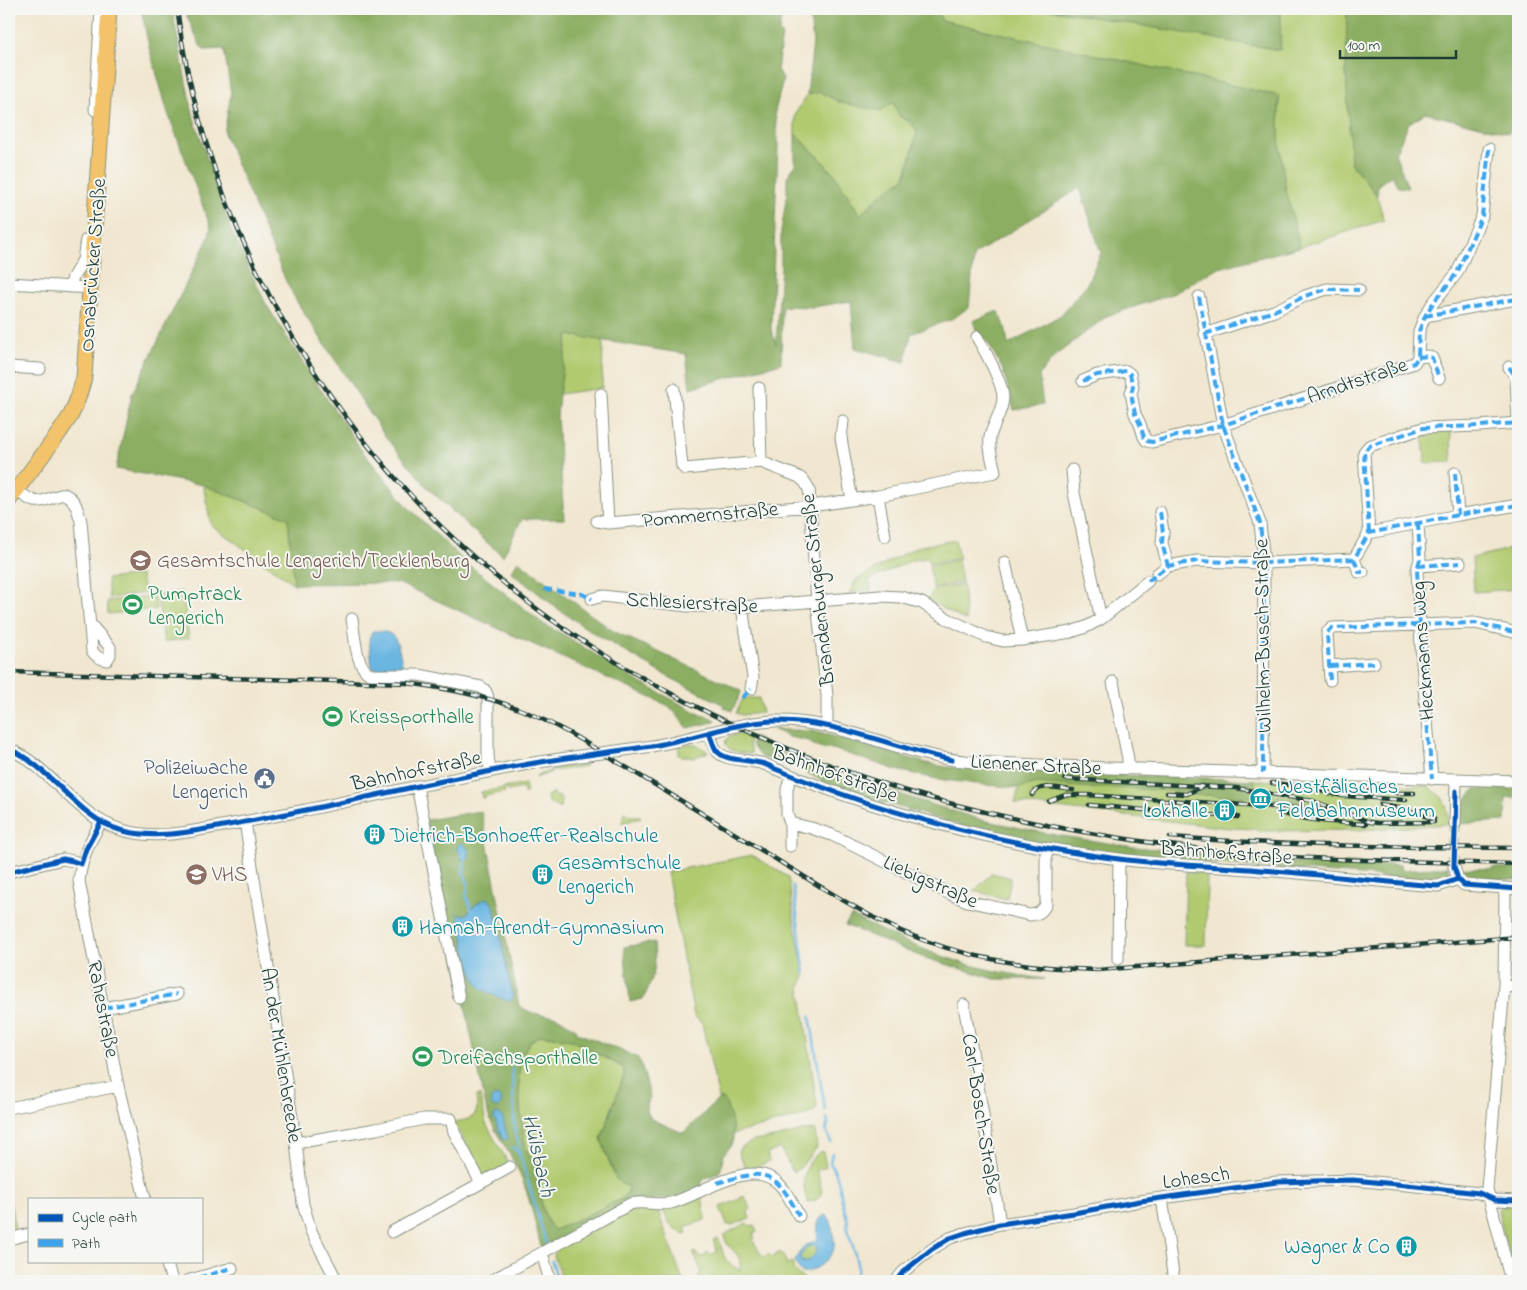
<svg xmlns="http://www.w3.org/2000/svg" width="1527" height="1290" font-family="'Indie Flower',sans-serif">
<rect width="100%" height="100%" fill="#f6f6f2"/>
<filter id="ink" filterUnits="userSpaceOnUse"><feTurbulence type="fractalNoise" baseFrequency=".02" numOctaves="2"/><feDisplacementMap in="SourceGraphic" scale="10" xChannelSelector="R" yChannelSelector="G"/><feConvolveMatrix kernelMatrix="1 2 1 2 8 2 1 2 1" color-interpolation-filters="sRGB"/></filter>
<filter id="wash" filterUnits="userSpaceOnUse"><feTurbulence type="fractalNoise" baseFrequency=".0096" numOctaves="4" result="noise"/><feDisplacementMap in="SourceGraphic" scale="20" xChannelSelector="R" yChannelSelector="G"/><feGaussianBlur stdDeviation="1.12" result="paint"/><feColorMatrix in="noise" values="0 0 0 0 0 0 0 0 0 0 0 0 0 0 0 0 0 1.4 0 .05"/><feComposite in="paint" operator="in"/></filter>
<g filter="url(#wash)">
<rect width="100%" height="100%" fill="#f1e7d0"/>
<path fill="#b1ca70" stroke="#688452" d="M938 9H1049L1280 50 1281 9H1347L1346 70 1351 164 1362 176 1377 196 1384 220 1300 247 1285 186 1279 138V96L941 20Z
M820 92 842 103 893 102 900 117 910 122 917 130 915 141 907 172 904 179 886 190 860 215 833 172 829 170 822 160 795 134V114L807 95Z
M568 335 603 340 602 388 559 394Z
M1451 431 1452 462 1425 463 1423 432Z
M203 485 288 518 294 584 211 525Z
M955 540 959 558 929 564 927 558 913 560 869 580 871 590 849 593 856 580 916 547Z
M1518 547V589L1474 592 1472 558Z
M958 560 962 582 933 588 929 566Z
M141 575 144 593 109 598 107 579Z
M963 584 966 621 928 600 933 590Z
M182 591 189 638 164 642 157 595Z
M155 596 156 609 108 614 107 601Z
M743 698H759L762 713 741 715 736 713Z
M744 733 749 735V745L752 753 750 754C741 752 728 753 725 742L729 736Z
M689 744H696L708 752 693 758 678 755 679 746Z
M585 763 586 766 554 771 536 778V776L560 767Z
M1023 772 1428 786C1446 799 1447 802 1449 824L1359 830 1258 831 1257 829 1229 828 1015 803Z
M525 784 527 792 525 794 522 788 508 791 507 788 504 789 505 792 485 796V798H482L481 792Z
M554 792 555 797 559 796 561 800 560 809 548 802 547 796Z
M624 812 630 816H640L641 818 622 823Z
M752 855 788 877 796 931 805 976 800 986 817 1106 814 1112 803 1116 733 1134 727 1107 723 1099H719L702 1023 694 1016 667 872Z
M1186 872 1207 874 1206 945H1184Z
M992 873 1011 878 1007 899 974 891Z
M1510 921H1518V933L1510 934Z
M543 1035 572 1040 619 1065C624 1068 625 1070 624 1075L601 1139 612 1170 620 1183 627 1186 628 1191 622 1199 555 1230C542 1222 538 1184 536 1169 534 1162 528 1155 526 1148 522 1122 511 1063 530 1042 533 1038 539 1036 543 1035Z
M480 1095 486 1124 509 1164 484 1178 454 1122C473 1119 480 1117 476 1096Z
M815 1130 817 1148C808 1155 803 1169 793 1172L780 1148 767 1154 770 1161 747 1171 738 1152 740 1148 753 1141 774 1138 803 1131Z
M823 1151 826 1167 817 1170 822 1191C820 1199 815 1201 808 1202 800 1185 803 1159 823 1151Z
M9 1196 15 1228 9 1229Z
M702 1196 705 1216V1220L685 1227 687 1233 683 1234 670 1225 661 1206Z
M744 1196 751 1208 748 1212 750 1219 732 1225H727L720 1207 740 1199V1198Z
M1518 1204V1281H1515L1498 1210 1501 1206Z
M633 1206 657 1208 683 1281H563L554 1256 556 1250Z
M747 1223 750 1226 754 1225 757 1232 753 1234 755 1238 752 1239 763 1257 769 1254 772 1257 780 1252 786 1261V1264L793 1262C792 1272 798 1275 805 1279L801 1281H757L751 1276 747 1275 744 1277V1281H697L701 1270 693 1253 695 1252 698 1256 702 1257 706 1255 707 1252 711 1254 715 1253 717 1250 713 1240 718 1238C722 1246 722 1255 727 1261 731 1266 737 1267 740 1271 742 1249 729 1254 724 1236L729 1232Z
M813 1245 817 1248 816 1253 807 1262H802L800 1257C802 1251 807 1247 813 1245Z"/>
<path fill="#8cae62" stroke="#56764b" fill-rule="evenodd" d="M141 9H172L186 82 194 118 230 228 266 304 307 369 360 448 407 506 464 561 545 625 566 636 632 678 703 716 705 715 716 720 714 722 688 728 669 706 398 583 294 584 288 518 203 485 116 469 132 394 208 239 211 228 168 113 149 47Z
M186 9H781L782 10 779 32 782 35 777 70 783 79 775 112 778 146 771 329 776 344 781 267V232L787 194V177L795 165V134L822 160 829 170 833 172 860 215 886 190 904 179 907 172 915 141 917 130 910 122 900 117 893 102 881 111 842 103 820 92 807 95 813 42 809 9H938L941 20 1279 96V138L1285 186 1300 247 1215 269 1175 293 1107 316 1056 355 1039 375 1043 405 1014 410 1003 370 989 344 977 332 973 321 998 311 1005 326 1008 345 1061 315 1087 284 1101 253 1080 188 974 255 969 307 954 318 911 334 905 362 855 348 851 301 813 307 782 306 781 363 690 388 686 354 568 335 559 394 557 417 564 519H522L503 556 469 527 427 487 385 436 297 302 286 281 224 133 231 94 224 49 204 50 201 47 186 14Z
M1049 9H1281L1280 50Z
M1347 9H1518V119L1512 121 1509 133 1425 113 1409 123 1395 153 1408 188 1398 187 1392 175 1378 185 1377 196 1362 176 1351 164 1346 70Z
M518 561 613 631 740 690 741 693 732 711 723 707 724 705 665 675 592 632 561 611 511 572Z
M773 729 812 731 836 737 926 763 946 767 986 770 1254 780 1256 792C1270 795 1309 799 1319 808L1251 797 1194 795 1181 791 1122 788H1093L1036 783 1019 788 977 784 937 779 896 770 833 749C825 751 813 747 809 741L789 737Z
M752 736 778 750 853 780 982 820 1055 835 1134 847 1254 858 1265 861 1343 865 1344 863 1400 865 1401 870 1448 867V876L1444 879 1437 881 1119 856 990 834 838 789 794 766 761 757 756 751 752 745Z
M1476 789H1518V798H1506L1505 821 1459 824C1461 810 1465 798 1476 789Z
M481 811 519 1006 532 1013 557 1017 576 1029 578 1033 637 1057 641 1063 650 1096 646 1109 651 1119 683 1133 719 1099H723C729 1106 736 1134 732 1143 730 1148 725 1151 723 1156 722 1161 723 1166 720 1171 714 1178 701 1175 701 1187L677 1198 636 1201 543 1247H541C534 1218 528 1188 514 1162 505 1145 493 1130 487 1111L426 820ZM488 898 494 906 513 997 509 1001H507L459 914 465 915 476 904ZM542 1035 572 1040 619 1065C624 1068 625 1070 624 1075L601 1139 616 1179 620 1183 627 1186 628 1191 622 1199 555 1230C542 1222 538 1184 536 1169 534 1162 528 1156 526 1148 521 1121 512 1066 529 1043 532 1039 538 1037 542 1035Z
M1460 868 1491 869 1492 868H1518V880L1472 878 1463 873Z
M851 916C886 933 921 950 957 961 985 970 1015 975 1044 979H995L922 957 845 925Z
M654 942C656 968 655 976 643 999L630 1002 624 947Z"/>
<path fill="#69b6e2" stroke="#447a8b" fill-rule="evenodd" d="M373 631C393 631 396 636 400 654 401 659 403 665 403 670H375L372 668 369 638Z
M460 843H463C468 848 472 853 467 860H462L460 854 457 849 458 845Z
M488 898 494 906 513 998 510 1001H507C499 997 489 994 482 989 469 979 462 930 458 914L465 915C473 909 477 901 488 898Z
M490.5 1102a5.5 5.5 0 1 1 11 0a5.5 5.5 0 1 1-11 0Z
M497 1113 502 1116 508 1139 506 1140 502 1138 494 1118V1115Z
M825 1215C831 1218 831 1222 832 1228 833 1234 835 1242 834 1248 832 1259 813 1273 802 1273L797 1266 795 1260C800 1250 805 1243 817 1241 819 1232 814 1220 825 1215ZM813 1245 817 1248 816 1253 807 1262H802L800 1257C802 1251 807 1247 813 1245Z"/>
<g fill="none" stroke-linecap="round" stroke-linejoin="round">
<path stroke="#69b6e2" stroke-width="2.5" d="M465 860 463 872 469 885 466 895 472 911
M793 886 805 975
M810 1016 825 1110
M512 1069 515 1133 518 1140 520 1155 547 1246
M827 1118 828 1124 826 1130 831 1142
M512 1147 520 1154
M832 1153 830 1163 836 1173 840 1188 842 1201 848 1222 847 1230 853 1246 858 1268 856 1275 854 1278 839 1281
M552 1261 558 1281"/>
</g>
</g>
<g filter="url(#ink)">
<g fill="none" stroke-linecap="round" stroke-linejoin="round">
<path stroke="#c7c5b1" stroke-width="11" stroke-dasharray="11 5.5" stroke-linecap="butt" d="M1454 867 1455 824"/>
<defs>
<path id="minor" d="M95 110 101 9
M9 283 91 288
M70 287 73 277 83 260 86 240
M1199 297 1223 425 1260 523 1264 563 1263 773
M1425 316 1516 299
M1205 334 1274 311 1305 296 1327 289 1359 290
M1418 357 1428 356 1432 358 1439 378
M9 367 40 369
M1509 367 1516 377 1518 422
M1083 381 1097 375 1126 371 1130 374 1133 387 1131 393 1135 414 1140 424 1144 437 1147 441 1152 442 1223 425 1414 363 1418 357 1419 331 1425 316 1433 303 1457 273 1482 216 1489 149
M759 388 761 462
M674 389 682 466 685 469 761 462 799 477 805 482 809 489 817 602 827 696V726
M601 394 608 523
M843 421 841 438 852 500
M1072 470 1074 493 1101 619
M1455 473 1458 515
M16 490C41 509 38 500 64 494 76 499 77 509 81 521L92 651C96 657 100 659 107 660L110 655V647L91 625
M878 496 885 536
M1160 512 1163 532 1162 543 1168 566
M597 521 608 523 811 506 878 496 995 472C993 461 988 448 990 437 993 424 1003 411 1003 397 1002 381 985 351 977 337
M1418 523 1420 559 1417 570 1422 663 1432 779
M1369 533 1364 452 1369 446 1423 428 1480 426 1518 423
M1354 559 1359 572H1363
M1005 562 1022 640
M1418 566 1460 563
M1157 574 1168 566 1197 561 1264 563 1354 559 1369 533 1458 515 1518 505
M592 599 603 596 687 606 742 607 880 596 901 597 922 603 944 617 986 637 1003 641 1022 640 1071 632 1086 627 1101 619 1148 581
M742 607 753 677 751 689
M352 619C355 635 355 669 372 675H419L481 687C486 690 487 693 488 699V756L490 771
M1330 666 1374 663
M1330 680 1327 633 1332 628 1475 623 1518 633
M1113 682 1128 759V769
M709 732C711 738 713 745 716 750 724 761 743 759 755 762 762 763 768 765 773 768 884 814 1000 844 1119 859 1166 865 1213 866 1260 870 1319 874 1379 882 1438 886L1458 879
M9 749C52 767 75 817 122 830 155 840 189 832 222 826 250 821 278 815 306 810 380 794 454 778 528 764 569 757 611 752 652 746 693 739 732 723 774 721 840 719 899 755 964 761 982 763 1001 763 1019 764 1068 767 1118 768 1167 770 1284 774 1401 778 1518 781
M417 786 459 998
M101 822C89 843 82 856 79 881L118 1086 145 1199
M245 822 296 1143 303 1204 311 1231 337 1281
M790 823 811 828 832 835 950 894 967 901 1030 915C1039 914 1042 912 1046 904V848
M1455 824 1456 780
M790 846V823L787 814V789L791 775
M1454 867 1458 879 1464 885 1518 889
M9 872 63 859 73 861 81 864
M1505 888 1504 986 1487 1189 1511 1281
M1118 959 1119 859
M1504 986 1518 987
M964 1005 984 1121 1000 1224
M104 1008 177 994
M9 1108 118 1086
M296 1143 376 1129 424 1119H451L454 1132 481 1183 392 1232
M481 1183 510 1167
M1162 1198 1174 1281
M9 1239 29 1234
M542 1253 550 1281
M166 1261 172 1281
M187 1281 232 1268
M491 1281 630 1204C643 1200 657 1206 671 1203 701 1195 750 1157 778 1183 787 1191 793 1205 799 1216
M896 1281 903 1272 932 1249 950 1238 965 1233 1000 1224 1074 1213 1140 1201 1277 1182 1353 1180 1407 1185 1479 1193 1495 1200 1518 1201"/>
<path id="major" d="M9 500 59 433 71 415 78 398 84 378 109 9"/>
</defs>
<use href="#minor" stroke="#889282" stroke-width="13"/>
<use href="#major" stroke="#889282" stroke-width="17"/>
<use href="#minor" stroke="#fff" stroke-width="11"/>
<use href="#major" stroke="#f2c36a" stroke-width="15"/>
<defs>
<path id="rail" d="M177 9C208 242 340 456 525 600 655 700 826 775 985 812 1085 835 1188 850 1290 857 1366 861 1442 862 1518 864
M9 672 407 683C443 688 477 694 511 706 553 721 591 746 629 769 680 800 731 831 782 863 821 887 860 912 901 931 964 959 1030 968 1098 970L1518 937
M1065 779 1236 788 1313 801 1330 807
M1272 783 1292 785
M1293 785 1343 796 1406 800
M1361 790H1367
M1167 793 1187 794 1203 786
M1396 793H1414
M1032 795C1039 782 1061 789 1073 790
M1049 801 1065 795H1086L1325 810 1349 814 1370 822 1378 823 1434 822
M1089 805 1199 815
M1380 805 1405 809 1434 819
M1277 812C1305 821 1337 823 1366 824
M1193 814 1238 817
M1170 837C1286 846 1402 847 1518 848"/>
</defs>
<use href="#rail" stroke="#1f3d34" stroke-width="4.5"/>
<use href="#rail" stroke="#f6f6f2" stroke-width="2.5" stroke-dasharray="8" stroke-linecap="butt"/>
<path stroke="#3da4eb" stroke-width="4" stroke-dasharray="8 4" stroke-linecap="butt" d="M1199 297 1223 425 1260 523 1264 563 1263 773
M1425 316 1516 299
M1205 334 1274 311 1305 296 1327 289 1359 290
M1418 357 1428 356 1432 358 1439 378
M1509 367 1516 377 1518 422
M1083 381 1097 375 1126 371 1130 374 1133 387 1131 393 1135 414 1140 424 1144 437 1147 441 1152 442 1223 425 1414 363 1418 357 1419 331 1425 316 1433 303 1457 273 1482 216 1489 149
M1455 473 1458 515
M1160 512 1163 532 1162 543 1168 566
M1418 523 1420 559 1417 570 1422 663 1432 779
M1369 533 1364 452 1369 446 1423 428 1480 426 1518 423
M1354 559 1359 572H1363
M1418 566 1460 563
M1148 581 1168 566 1197 561 1264 563 1354 559 1369 533 1458 515 1518 505
M544 589 582 594 592 599
M1330 666 1374 663
M1330 680 1327 633 1332 628 1475 623 1518 633
M742 698 751 689
M104 1008 177 994
M717 1183C765 1169 775 1169 799 1216
M187 1281 232 1268"/>
<defs>
<path id="cycleway" d="M709 732C711 738 713 745 716 750 724 761 743 759 755 762 762 763 768 765 773 768 884 814 1000 844 1119 859 1166 865 1213 866 1260 870 1319 874 1379 882 1438 886L1458 879
M9 749C52 767 76 817 120 830 154 840 189 832 223 826 252 821 281 815 311 809 383 794 456 777 529 764 570 757 611 752 652 746 693 739 732 723 773 721 835 719 892 748 952 760
M1456 791 1454 867 1458 879 1464 885 1518 889
M9 872 63 859 73 861 81 864 86 849 101 822
M896 1281 903 1272 932 1249 950 1238 965 1233 1000 1224 1074 1213 1140 1201 1277 1182 1353 1180 1407 1185 1479 1193 1495 1200 1518 1201"/>
</defs>
<use href="#cycleway" stroke="#f6f6f2" stroke-width="8"/>
<use href="#cycleway" stroke="#0057b8" stroke-width="5"/>
</g>
</g>
<defs>
<symbol id="school-disc" viewBox="-11 -11 22 22"><circle r="9.5" fill="#8d6e63" stroke="#f6f6f2"/><path d="M0-5L7-2L0 1L-7-2ZM-4 1L0 2.5L4 1V4Q0 6-4 4Z" fill="#fff"/></symbol>
<symbol id="stadium-disc" viewBox="-11 -11 22 22"><circle r="9.5" fill="#2e9e5b" stroke="#f6f6f2"/><path d="M0-5a6.5 5 0 1 0 0 10a6.5 5 0 1 0 0-10ZM-3.5-1.8h7v3.6h-7Z" fill="#fff"/></symbol>
<symbol id="civic-disc" viewBox="-11 -11 22 22"><circle r="9.5" fill="#5c6f8a" stroke="#f6f6f2"/><path d="M-.6-6.5H3V-4.5H.6V-3L4-1V1h2V6H-6V1h2V-1L-.6-3ZM-1.2 2.5V6h2.4V2.5Z" fill="#fff"/></symbol>
<symbol id="museum-disc" viewBox="-11 -11 22 22"><circle r="9.5" fill="#0f9aa8" stroke="#f6f6f2"/><path d="M0-6L6-3V-2H-6V-3ZM-5-1h2V3h-2ZM-1-1h2V3h-2ZM3-1h2V3H3ZM-6 4H6V6H-6Z" fill="#fff"/></symbol>
<symbol id="building-disc" viewBox="-11 -11 22 22"><circle r="9.5" fill="#0f9aa8" stroke="#f6f6f2"/><path d="M-4-6H4V6H1V3H-1V6H-4ZM-2.5-4.3h1.7v1.8h-1.7ZM.8-4.3h1.7v1.8H.8ZM-2.5-1h1.7V.8h-1.7ZM.8-1h1.7V.8H.8Z" fill="#fff"/></symbol>
</defs>
<g fill-rule="evenodd">
<use href="#school-disc" x="128" y="548" width="25" height="25"/>
<use href="#stadium-disc" x="120" y="592" width="25" height="25"/>
<use href="#stadium-disc" x="320" y="704" width="25" height="25"/>
<use href="#civic-disc" x="252" y="766" width="25" height="25"/>
<use href="#museum-disc" x="1248" y="786" width="25" height="25"/>
<use href="#building-disc" x="1212" y="798" width="25" height="25"/>
<use href="#building-disc" x="362" y="822" width="25" height="25"/>
<use href="#school-disc" x="184" y="862" width="25" height="25"/>
<use href="#building-disc" x="530" y="862" width="25" height="25"/>
<use href="#building-disc" x="390" y="914" width="25" height="25"/>
<use href="#stadium-disc" x="410" y="1044" width="25" height="25"/>
<use href="#building-disc" x="1394" y="1234" width="25" height="25"/>
</g>
<g text-anchor="middle" stroke-width="4" stroke-linejoin="round" paint-order="stroke">
<g font-size="21" fill="#1f3d34" stroke="#f6f6f2">
<text transform="translate(92 265) rotate(-86)" y="7">Osnabrücker Straße</text>
<text transform="translate(1357 380) rotate(-19)" y="7">Arndtstraße</text>
<text transform="translate(710 514) rotate(-5)" y="7">Pommernstraße</text>
<text transform="translate(817 590) rotate(-96)" y="7">Brandenburger Straße</text>
<text transform="translate(692 602) rotate(3)" y="7">Schlesierstraße</text>
<text transform="translate(1262 636) rotate(-91)" y="7">Wilhelm-Busch-Straße</text>
<text transform="translate(1422 651) rotate(-94)" y="7">Heckmanns Weg</text>
<text transform="translate(1036 764) rotate(3)" y="7">Lienener Straße</text>
<text transform="translate(416 770) rotate(-12)" y="7">Bahnhofstraße</text>
<text transform="translate(835 773) rotate(20)" y="7">Bahnhofstraße</text>
<text transform="translate(1226 852) rotate(4)" y="7">Bahnhofstraße</text>
<text transform="translate(931 881) rotate(24)" y="7">Liebigstraße</text>
<text transform="translate(104 1009) rotate(79)" y="7">Rahestraße</text>
<text transform="translate(282 1055) rotate(81)" y="7">An der Mühlenbreede</text>
<text transform="translate(982 1114) rotate(81)" y="7">Carl-Bosch-Straße</text>
<text transform="translate(1196 1177) rotate(-8)" y="7">Lohesch</text>
</g>
<g font-size="21" fill="#785e54" stroke="#f6f6f2" text-anchor="start">
<text x="157" y="567">Gesamtschule Lengerich/Tecklenburg</text>
<text x="212" y="881">VHS</text>
</g>
<g font-size="21" fill="#27864d" stroke="#f6f6f2" text-anchor="start">
<text x="148" y="600">Pumptrack<tspan x="148" dy="24">Lengerich</tspan></text>
<text x="349" y="723">Kreissporthalle</text>
<text x="438" y="1064">Dreifachsporthalle</text>
</g>
<g font-size="21" fill="#4e5e75" stroke="#f6f6f2" text-anchor="end">
<text x="248" y="774">Polizeiwache<tspan x="248" dy="24">Lengerich</tspan></text>
</g>
<g font-size="21" fill="#0d838f" stroke="#f6f6f2" text-anchor="start">
<text x="1277" y="793">Westfälisches<tspan x="1277" dy="24">Feldbahnmuseum</tspan></text>
<text x="1208" y="817" text-anchor="end">Lokhalle</text>
<text x="390" y="842">Dietrich-Bonhoeffer-Realschule</text>
<text x="558" y="869">Gesamtschule<tspan x="558" dy="24">Lengerich</tspan></text>
<text x="419" y="934">Hannah-Arendt-Gymnasium</text>
<text x="1390" y="1253" text-anchor="end">Wagner &amp; Co</text>
</g>
<g font-size="22" font-style="italic" fill="#325b60" stroke="#f6f6f2">
<text transform="translate(540 1155) rotate(77)" y="8">Hülsbach</text>
</g>
</g>
<rect width="1527" height="1290" fill="none" stroke="#f6f6f2" stroke-width="30"/>
<rect x="28" y="1198" width="175" height="65" fill="#f6f6f2" stroke="#a0aca6"/>
<rect x="38" y="1214" width="25" height="8" fill="#0057b8" stroke="#a0aca6"/>
<text x="72" y="1222" font-size="15" fill="#1f3d34">Cycle path</text>
<rect x="38" y="1239" width="25" height="8" fill="#3da4eb" stroke="#a0aca6"/>
<text x="72" y="1248" font-size="15" fill="#1f3d34">Path</text>
<path d="M1340 50v8h116v-8" fill="none" stroke="#1f3d34" stroke-width="2.5"/>
<text x="1347" y="50" font-size="15" fill="#1f3d34" stroke="#f6f6f2" stroke-width="4" paint-order="stroke">100 m</text>
</svg>
